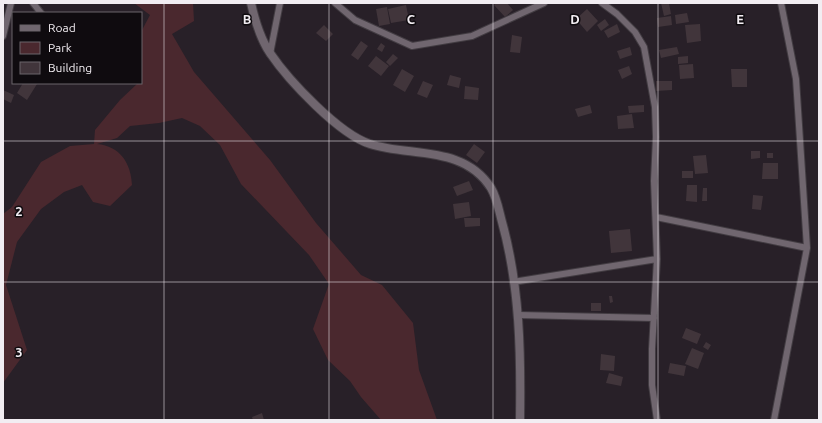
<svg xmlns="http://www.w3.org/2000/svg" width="822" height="423" font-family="Ubuntu,sans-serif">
<rect width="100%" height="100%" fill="#282028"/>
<path fill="#4a282e" d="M134 3H193L194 21 172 34 194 72 270 160 316 223 361 275 382 285 413 323 419 370 437 420H381L361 397 350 381 328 360 313 329 329 284 309 255 241 184 220 145 200 126 182 118 159 123 130 126 117 138 97 144C120 146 131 163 132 185L110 206 93 202 82 185 64 192 41 209 17 242 6 285 27 350 3 383V214L12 207 41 162 70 146 94 144 95 130 120 100 138 83H141L142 79 141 32 150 15Z"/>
<path fill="#41353b" d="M496 3H507L513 10 505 17 494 5Z
M661 3H669L671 14 664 16Z
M406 5 409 20 391 23 388 9Z
M387 7 390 24 379 26 376 9Z
M587 9 598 21 587 32 576 19Z
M687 13 689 22 676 24 675 15Z
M671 16 672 25 658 27 657 18Z
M605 19 609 25 601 31 597 25Z
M617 24 620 32 608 38 604 31Z
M700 24 701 41 687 43 685 25Z
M324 25 333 34 326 41 316 33Z
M512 35 522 37 520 53 510 52Z
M361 41 368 46 358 60 351 55Z
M381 43 385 46 382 52 377 49Z
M630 47 632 55 620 59 617 51Z
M677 47 679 54 661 58 659 50Z
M393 54 398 58 390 66 386 62Z
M376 56 389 66 381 76 368 66Z
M688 56V63L678 64V57Z
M693 64 694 78 680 79 679 65Z
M629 66 632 74 622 79 618 70Z
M402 69 414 76 405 92 393 85Z
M731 69H747V87H732Z
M450 75 461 78 459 88 447 85Z
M423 81 433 85 427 98 417 94Z
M656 81H672V90L656 91Z
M23 83 37 84 27 100 17 93Z
M465 86 479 88 478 100 464 99Z
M3 90 14 95 11 103 3 99Z
M590 105 592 113 578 117 575 109Z
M644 105V112L629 113 628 106Z
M632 114 634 128 618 129 617 116Z
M474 144 485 152 477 163 466 155Z
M751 151H760V158L751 159Z
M767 153H773V158H767Z
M706 155 708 173 695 174 693 156Z
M763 163H778V179H762Z
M682 171H693V178H682Z
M469 181 473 190 457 196 453 187Z
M687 185H697V202L686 201Z
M703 188H707V201H702Z
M753 195 763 196 761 210 752 209Z
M469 202 471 216 455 219 453 204Z
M464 218H480V226L465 227Z
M630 229 632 251 611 253 609 231Z
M609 296H612L613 302 610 303Z
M591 303H601V311H591Z
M686 328 701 334 697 344 682 338Z
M706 342 711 345 708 350 703 347Z
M692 348 704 353 698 369 685 364Z
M601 354 615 356 614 371 600 370Z
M670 363 686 366 684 376 668 373Z
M609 373 623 377 621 386 606 383Z
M262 413 264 420H253L252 417Z"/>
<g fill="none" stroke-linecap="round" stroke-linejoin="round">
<defs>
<path id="minor" d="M33 3 41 13
M335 3 355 20 412 46 472 36 544 3
M602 3 617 14 635 32 644 47 655 107 656 137 654 181 657 259 652 349V385L657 420
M3 36 11 3
M270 54 280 3
M656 217 807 248
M513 282 657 259
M518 315 654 318
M774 420 807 248 796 79 781 3"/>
<path id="tertiary" d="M251 3C255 21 260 38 270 53 289 81 339 134 370 144 410 157 464 145 491 188 497 198 499 211 502 222 520 287 521 354 520 420"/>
</defs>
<use href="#minor" stroke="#423c42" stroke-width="8"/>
<use href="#tertiary" stroke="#423c42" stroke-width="10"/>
<use href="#minor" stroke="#70666f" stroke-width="6"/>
<use href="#tertiary" stroke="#70666f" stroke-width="8"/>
</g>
<path fill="none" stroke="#f2edf2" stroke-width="1" stroke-opacity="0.55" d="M164 3V420M329 3V420M493 3V420M658 3V420M3 141H819M3 282H819"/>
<g font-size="13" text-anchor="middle" font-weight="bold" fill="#f2edf2" stroke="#0f0b0f" stroke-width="3" stroke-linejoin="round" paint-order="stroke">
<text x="247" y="24">B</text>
<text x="411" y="24">C</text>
<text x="575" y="24">D</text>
<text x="740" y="24">E</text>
<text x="19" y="216">2</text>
<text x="19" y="357">3</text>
</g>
<rect width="822" height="423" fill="none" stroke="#f2edf2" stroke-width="8"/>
<rect x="12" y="12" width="130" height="72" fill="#0f0b0f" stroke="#6a656a"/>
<rect x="20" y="25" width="20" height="6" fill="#70666f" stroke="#6a656a"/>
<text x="48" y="32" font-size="12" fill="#f2edf2">Road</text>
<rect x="20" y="42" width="20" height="12" fill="#4a282e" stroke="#6a656a"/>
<text x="48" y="52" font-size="12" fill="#f2edf2">Park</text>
<rect x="20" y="62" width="20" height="12" fill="#41353b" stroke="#6a656a"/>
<text x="48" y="72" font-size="12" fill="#f2edf2">Building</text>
</svg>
